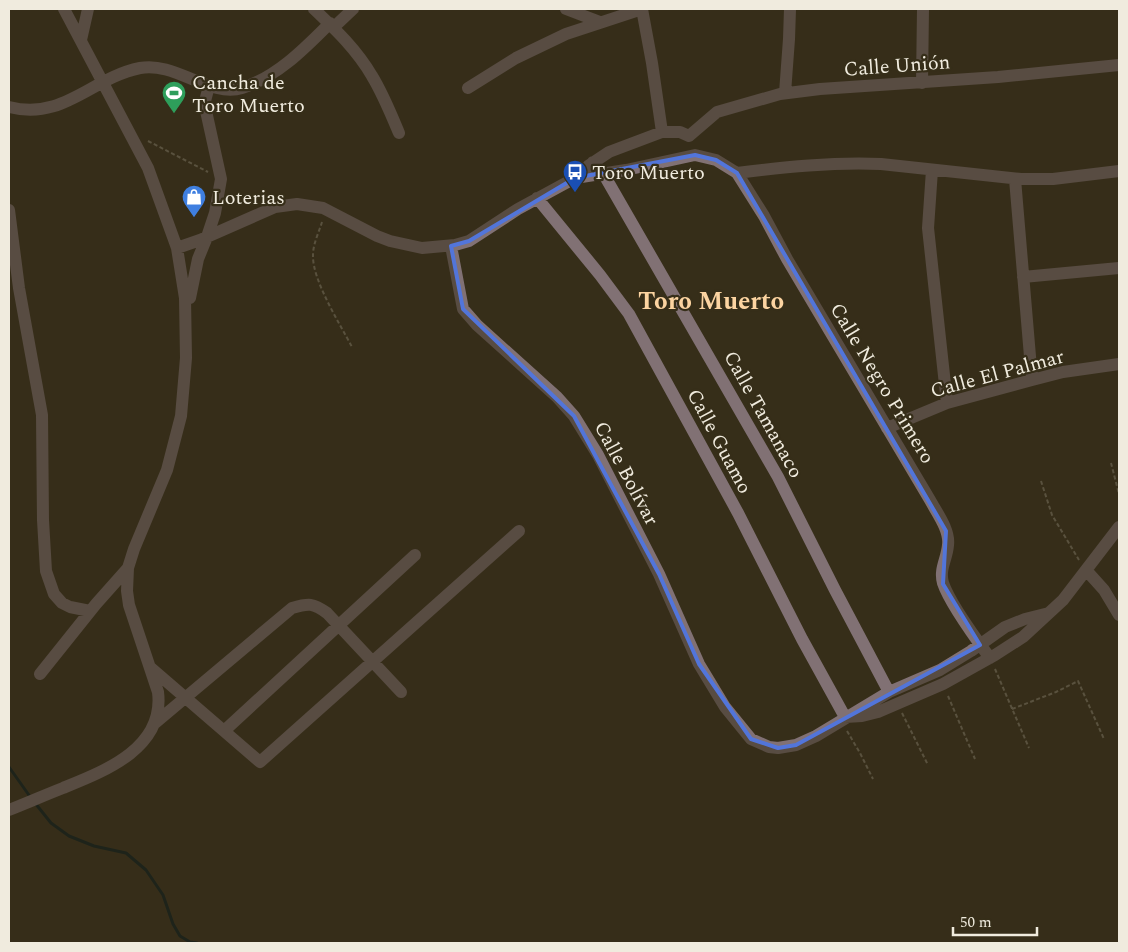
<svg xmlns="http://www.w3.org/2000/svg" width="1128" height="952" font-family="Spectral,serif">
<rect width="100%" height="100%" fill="#362e19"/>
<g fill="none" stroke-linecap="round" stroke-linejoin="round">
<path stroke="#00181c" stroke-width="3" d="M9 767 31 798
M35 803 51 823 69 836 94 846 126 853 146 870 163 895 173 924 180 936 190 942 197 943"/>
<path stroke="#837c6a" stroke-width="2" stroke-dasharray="4 2.5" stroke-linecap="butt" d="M219 111 226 101
M148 141 208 172
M322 222C319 232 313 244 313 255 312 280 340 324 352 347
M1111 463 1119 494
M1041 481 1052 515 1079 560
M995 669 1029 748
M948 696 975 759
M1012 709 1056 692 1078 681 1104 739
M902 713 928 765
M847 731 860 753 873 779"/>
<path stroke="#817174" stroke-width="12" d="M314 9C336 30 357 50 372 76 383 94 391 114 399 133
M566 9 600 22
M642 9 652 63 662 132
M334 27 353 9
M81 40 88 9
M922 83 923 9
M468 88 516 58 566 34 642 9
M785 93 789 39 790 9
M9 107C64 121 91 78 140 68 175 61 210 98 242 88 277 77 305 48 330 23
M689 136 717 112 780 94 820 89 998 77 1119 65
M593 162 603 173 778 477 835 590 889 692
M588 166 609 152 662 132H680L689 136
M932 170 928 228 947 403
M737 173C785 167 832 162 881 164L1021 179H1053L1119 171
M1015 179 1032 380
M537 198 600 275 629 314 738 513 802 639 845 717 862 716 878 712 943 684 995 655 1023 637 1063 600 1119 527
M9 210 19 288 42 415 43 520 46 571 54 594 62 603 70 607 90 611
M451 246 463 309 477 325 557 397 574 416 598 455 659 574 699 664 725 707 751 739 769 747 778 748 796 745 816 736 889 692 940 670 971 651 1005 627 1025 619 1049 613
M177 248 200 240 275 207 297 204 323 208 377 236 390 241 422 248 455 245 469 241 518 209 575 178 626 170 695 155 716 160 737 173 764 216 787 259 930 500C937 513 950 530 948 545 947 559 939 569 943 583 950 604 976 639 990 658
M1023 277 1119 268
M190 298 198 259 207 237 215 213 221 179 206 111 205 101 209 86
M887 428 947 403 1032 380 1063 372 1119 364
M1086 570 1104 590 1119 615
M151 668 260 762 519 531
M40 674 96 604 128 568
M154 724 292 608C309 603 313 603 327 613L401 692
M224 731 415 555
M9 810C27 803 45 795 63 788 105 771 165 748 158 692L129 605 127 591 128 568 134 549 167 470 181 416 186 358 185 298 177 248 148 168 64 9"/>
</g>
<path d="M0 0H1128V952H0ZM695 155 716 160 737 173 946 531 943 584 980 645 796 745 778 748 751 739 699 664 659 574 574 416 463 309 451 246 469 241 575 178Z" fill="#362e19" fill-opacity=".55" fill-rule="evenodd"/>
<path fill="none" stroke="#5275da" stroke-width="4" stroke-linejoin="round" d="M695 155 716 160 737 173 946 531 943 584 980 645 796 745 778 748 751 739 699 664 659 574 574 416 463 309 451 246 469 241 575 178Z"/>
<defs>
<symbol id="stadium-pin" viewBox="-11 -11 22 30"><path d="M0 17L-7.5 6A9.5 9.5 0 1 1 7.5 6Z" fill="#2e9e5b" stroke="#362e19"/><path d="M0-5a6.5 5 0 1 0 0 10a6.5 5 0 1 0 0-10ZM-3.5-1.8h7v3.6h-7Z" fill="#fff"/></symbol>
<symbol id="bus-pin" viewBox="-11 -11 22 30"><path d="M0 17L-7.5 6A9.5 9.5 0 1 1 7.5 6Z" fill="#1a4fb4" stroke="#362e19"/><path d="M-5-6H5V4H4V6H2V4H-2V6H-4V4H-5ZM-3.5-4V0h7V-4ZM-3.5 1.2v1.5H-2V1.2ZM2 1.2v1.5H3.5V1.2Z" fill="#fff"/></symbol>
<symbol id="shop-pin" viewBox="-11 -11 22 30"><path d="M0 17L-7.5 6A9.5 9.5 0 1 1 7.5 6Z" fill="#3f7fe0" stroke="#362e19"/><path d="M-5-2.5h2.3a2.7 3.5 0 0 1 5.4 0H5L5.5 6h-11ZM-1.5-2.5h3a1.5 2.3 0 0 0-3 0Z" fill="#fff"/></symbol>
</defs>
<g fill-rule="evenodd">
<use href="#stadium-pin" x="160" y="79" width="28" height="38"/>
<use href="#bus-pin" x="561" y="158" width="28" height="38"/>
<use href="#shop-pin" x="180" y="183" width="28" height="38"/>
</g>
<g text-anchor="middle" stroke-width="4.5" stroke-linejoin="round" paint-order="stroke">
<g font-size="20" fill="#f0ebde" stroke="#362e19">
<text transform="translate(897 65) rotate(-4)" y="7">Calle Unión</text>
<text transform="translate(997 373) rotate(-15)" y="7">Calle El Palmar</text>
<text transform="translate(883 383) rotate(59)" y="7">Calle Negro Primero</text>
<text transform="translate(764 414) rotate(61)" y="7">Calle Tamanaco</text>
<text transform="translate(720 441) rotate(62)" y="7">Calle Guamo</text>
<text transform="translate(627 473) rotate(62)" y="7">Calle Bolívar</text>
</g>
<g font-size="20" fill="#f0ebde" stroke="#362e19" text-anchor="start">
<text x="192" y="89">Cancha de<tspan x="192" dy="23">Toro Muerto</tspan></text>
<text x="592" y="179">Toro Muerto</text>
<text x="212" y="204">Loterias</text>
</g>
<g font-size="25" font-weight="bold" fill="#fcd4a1" stroke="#362e19">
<text x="711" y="309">Toro Muerto</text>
</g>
</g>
<rect width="1128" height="952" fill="none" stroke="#f0ebde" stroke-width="20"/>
<path d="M953 927v8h84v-8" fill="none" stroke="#f0ebde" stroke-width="2.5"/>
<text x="960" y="927" font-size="15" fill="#f0ebde" stroke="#362e19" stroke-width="4" paint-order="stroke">50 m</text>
</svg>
